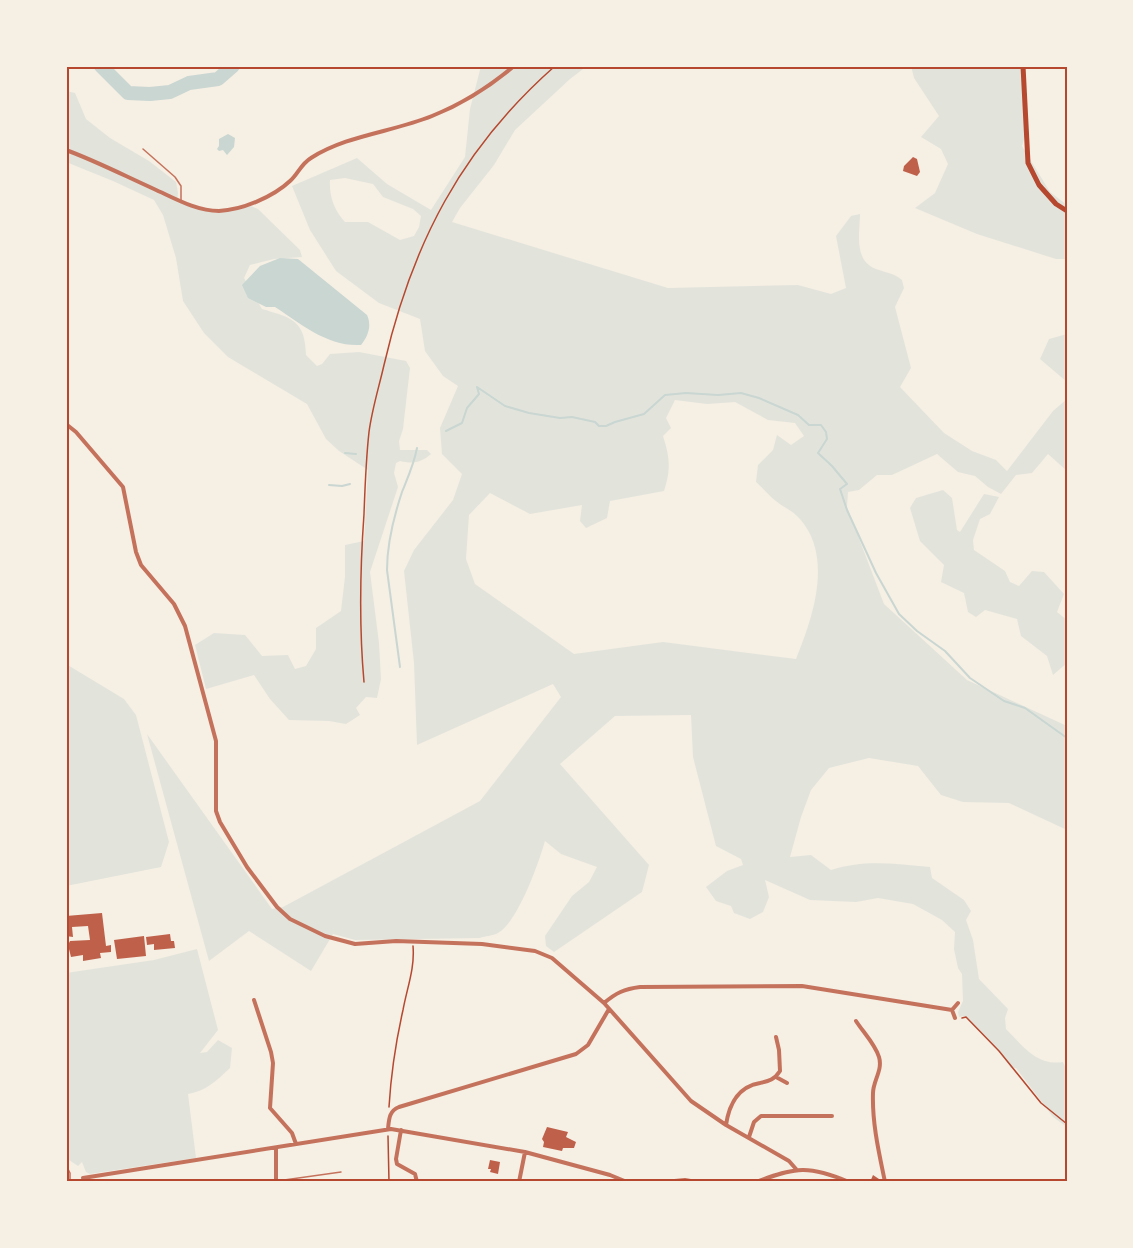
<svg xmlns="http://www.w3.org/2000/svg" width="1133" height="1248" font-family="'Public Sans',sans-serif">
<rect width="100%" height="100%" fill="#f6efe4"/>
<path fill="#e2e4dc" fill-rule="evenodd" d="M481 66H587L570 79 515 130 494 165 460 208 452 222 668 288 798 285 831 294 846 288 836 236 851 216 860 214C860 233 853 260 876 269 887 273 894 273 902 280L904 288 895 307 911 368 900 387 944 433 972 451 996 460 1007 471 1053 411 1067 399V471L1048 454 1032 473 1016 475 1001 494 988 487 975 476 958 472 937 454 892 475H877L859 490 848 492 847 507 884 604 967 680 1067 726V830L1009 803 963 802 941 795 918 766 869 758 829 768 811 790 801 817 790 857 811 855 831 870C865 859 895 864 930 867L932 878 964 900 971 911 966 920 973 940 979 979 1008 1009 1005 1018 1006 1029C1023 1046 1037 1066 1063 1062L1067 1071V1127L1053 1117 1016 1068H1011L998 1049 965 1016 959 1017 958 1012 963 1001 962 974 958 968 954 949 955 932 942 920 913 904 878 898 856 902 810 900 765 880 769 897 763 912 750 919 734 913 731 906 716 901 706 887 727 871 743 865 741 859 716 846 693 757 691 715 615 716 560 764 649 865 642 892 554 952 546 946 545 936 572 896 589 882 597 867 561 854 545 841C539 862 518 922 498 933 493 936 485 936 480 938L355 940 333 934 311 971 249 931 209 961 147 734 272 909 283 907 480 801 561 697 553 684 417 745 414 663 404 571 414 550 453 500 462 474 442 454 440 428 458 386 443 376 425 351 420 319 379 303 336 271 310 230 292 186 357 158 387 184 431 210 465 157 470 109ZM345 178 373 184 383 197 413 209 421 216 419 227 414 236 400 240 368 222H345C334 210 329 196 330 180ZM675 400 707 404 735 402 768 420 795 423 804 436 791 445 777 435 773 450 758 465 756 482C763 488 769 496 776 501 783 507 793 511 799 518 834 556 813 617 796 659L663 642 574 654 475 584 466 559 469 515 490 493 530 514 582 505 580 521 586 528 607 518 610 501 664 491C671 469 670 458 663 436L671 428 666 418Z
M911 66H1021L1028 127 1022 146 1050 192 1067 205V259H1056L977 234 915 208 935 193 948 164 941 149 921 137 939 116 914 78Z
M66 91 75 93 86 119 110 138 149 161 176 182 178 193 177 202 216 213 251 206 258 209 300 250 302 257 274 259 250 265 244 278 262 309C292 318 305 320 306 355L317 366 322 364 330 354 359 352 406 361 410 368 403 429 399 441 400 450H427L431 454C421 463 412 464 400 461L396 463 394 473 398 487 370 572 379 643 381 679 377 698 366 697 356 708 360 715 346 724 329 721 289 720 270 699 254 675 206 689 195 645 214 633 245 635 262 656 288 655 295 669 306 666 316 649V628L341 611 345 577V545L364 541 368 470 339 451 326 439 307 404 228 357 204 333 183 301 176 258 163 215 154 200 113 181 66 162Z
M1067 334V382L1040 359 1049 339Z
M943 490 952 498 957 530 960 532 984 494 999 497 990 514 980 519 973 540 974 550 1005 571 1010 582 1019 586 1032 571 1044 572 1064 594 1057 612 1067 620V663L1053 675 1047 656 1021 636 1017 619 985 610 976 617 968 612 964 593 941 582 944 565 920 541 910 508 916 498Z
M66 664 124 699 136 715 169 842 161 867 66 886Z
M197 949 218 1030 200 1053 207 1052 218 1040 232 1048 230 1068C216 1081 206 1091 188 1094L196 1158 90 1174 86 1172 82 1162 78 1166 66 1158V973L154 960Z"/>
<path fill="#c9d6d2" d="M228 134 235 138 234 147 227 155 223 150 219 151 217 149 219 146V139Z
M280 258 298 259 367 315C372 326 368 336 361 345 328 347 301 324 275 307H266L248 298 242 285 260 266Z"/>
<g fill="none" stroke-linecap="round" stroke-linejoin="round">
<path stroke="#c9d6d2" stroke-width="2" d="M446 431 462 423 467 408 479 394 477 387 505 406 529 413 560 418 572 417 595 422 599 426H606L615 422 644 414 665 395 686 393 718 395 741 393 759 398 798 415 809 425H821L826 432 827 439 818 453 832 466 847 484 840 489 847 510 876 573 899 614 917 631 945 651 970 678 1004 701 1025 708 1067 738
M345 453 356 454
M329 485 342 486 350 484
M400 667 387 570C387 545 394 516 402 492 408 477 414 464 417 448"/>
<path stroke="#c9d6d2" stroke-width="14" d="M101 66 128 93 150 94 170 92 189 83 218 79 233 66"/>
</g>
<path fill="#bf614a" d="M913 157 917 159 920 172 917 176 903 171 904 166Z
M102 913 106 946 111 945V952L100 953 101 958 83 961V955L71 957 68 945 70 941 90 940 88 926 72 927 73 937 66 936V916Z
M170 934 171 941H174L175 948 154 950V944L147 945 146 937Z
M144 936 146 956 117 959 114 940Z
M547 1127 568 1132 566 1137 576 1142 574 1148H563L562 1151 543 1147 544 1142 542 1139Z
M490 1160 500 1162 498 1174 490 1172 491 1169H488Z
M873 1175 879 1179 880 1182H870Z"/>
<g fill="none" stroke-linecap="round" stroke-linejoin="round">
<path stroke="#b5482f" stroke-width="1.5" d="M364 682C359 626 360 570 364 514 365 486 366 459 369 432 372 409 379 387 384 365 412 244 461 149 555 66
M962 1018 966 1017 999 1051 1041 1103 1067 1124
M389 1107C391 1074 396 1041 403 1010 407 988 415 968 413 946
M388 1136 389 1182"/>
<path stroke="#c5725c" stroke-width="1.5" d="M143 149 175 177 181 186V200
M66 1165 70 1173V1182
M277 1181 341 1172"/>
<path stroke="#c5725c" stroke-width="4" d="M66 150C96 161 125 176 154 189 174 198 196 211 219 211 242 210 273 197 290 181 298 174 301 164 311 158 347 135 393 132 432 116 462 104 489 87 514 66
M66 424 76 432 123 487 136 552 141 565 174 604 185 626 216 741V811L220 822 247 867 277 907 290 919 325 936 355 944 396 941 482 944 535 951 552 958 604 1003 691 1101 726 1125 789 1161 796 1169
M254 1000 271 1052 273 1063 270 1108 292 1133 296 1144
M604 1003C616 993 624 989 640 987L802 986 952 1010 955 1018
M952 1010 958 1003
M856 1021C863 1032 875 1044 879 1057 883 1070 873 1081 873 1093 872 1123 879 1153 885 1182
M776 1077 787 1083
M726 1125C729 1105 737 1087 760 1083 769 1081 774 1080 780 1071L779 1050 776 1037
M388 1129C389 1119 389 1111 399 1107L576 1054 588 1045 609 1009
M401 1130 396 1159 397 1164 415 1174 417 1182
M749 1137 754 1122 761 1116H832
M276 1148V1182
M83 1178 391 1129 525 1152 610 1175 627 1182
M519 1182 525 1152
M664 1182 685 1180 696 1182
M756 1182C796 1167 809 1165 849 1182"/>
<path stroke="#b5482f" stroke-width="5" d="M1023 66 1028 163 1039 185 1056 204 1067 211"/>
</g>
<rect width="1133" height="1248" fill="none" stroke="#f6efe4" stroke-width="135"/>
<rect x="68" y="68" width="998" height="1112" fill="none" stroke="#b5482f" stroke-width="2"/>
</svg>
